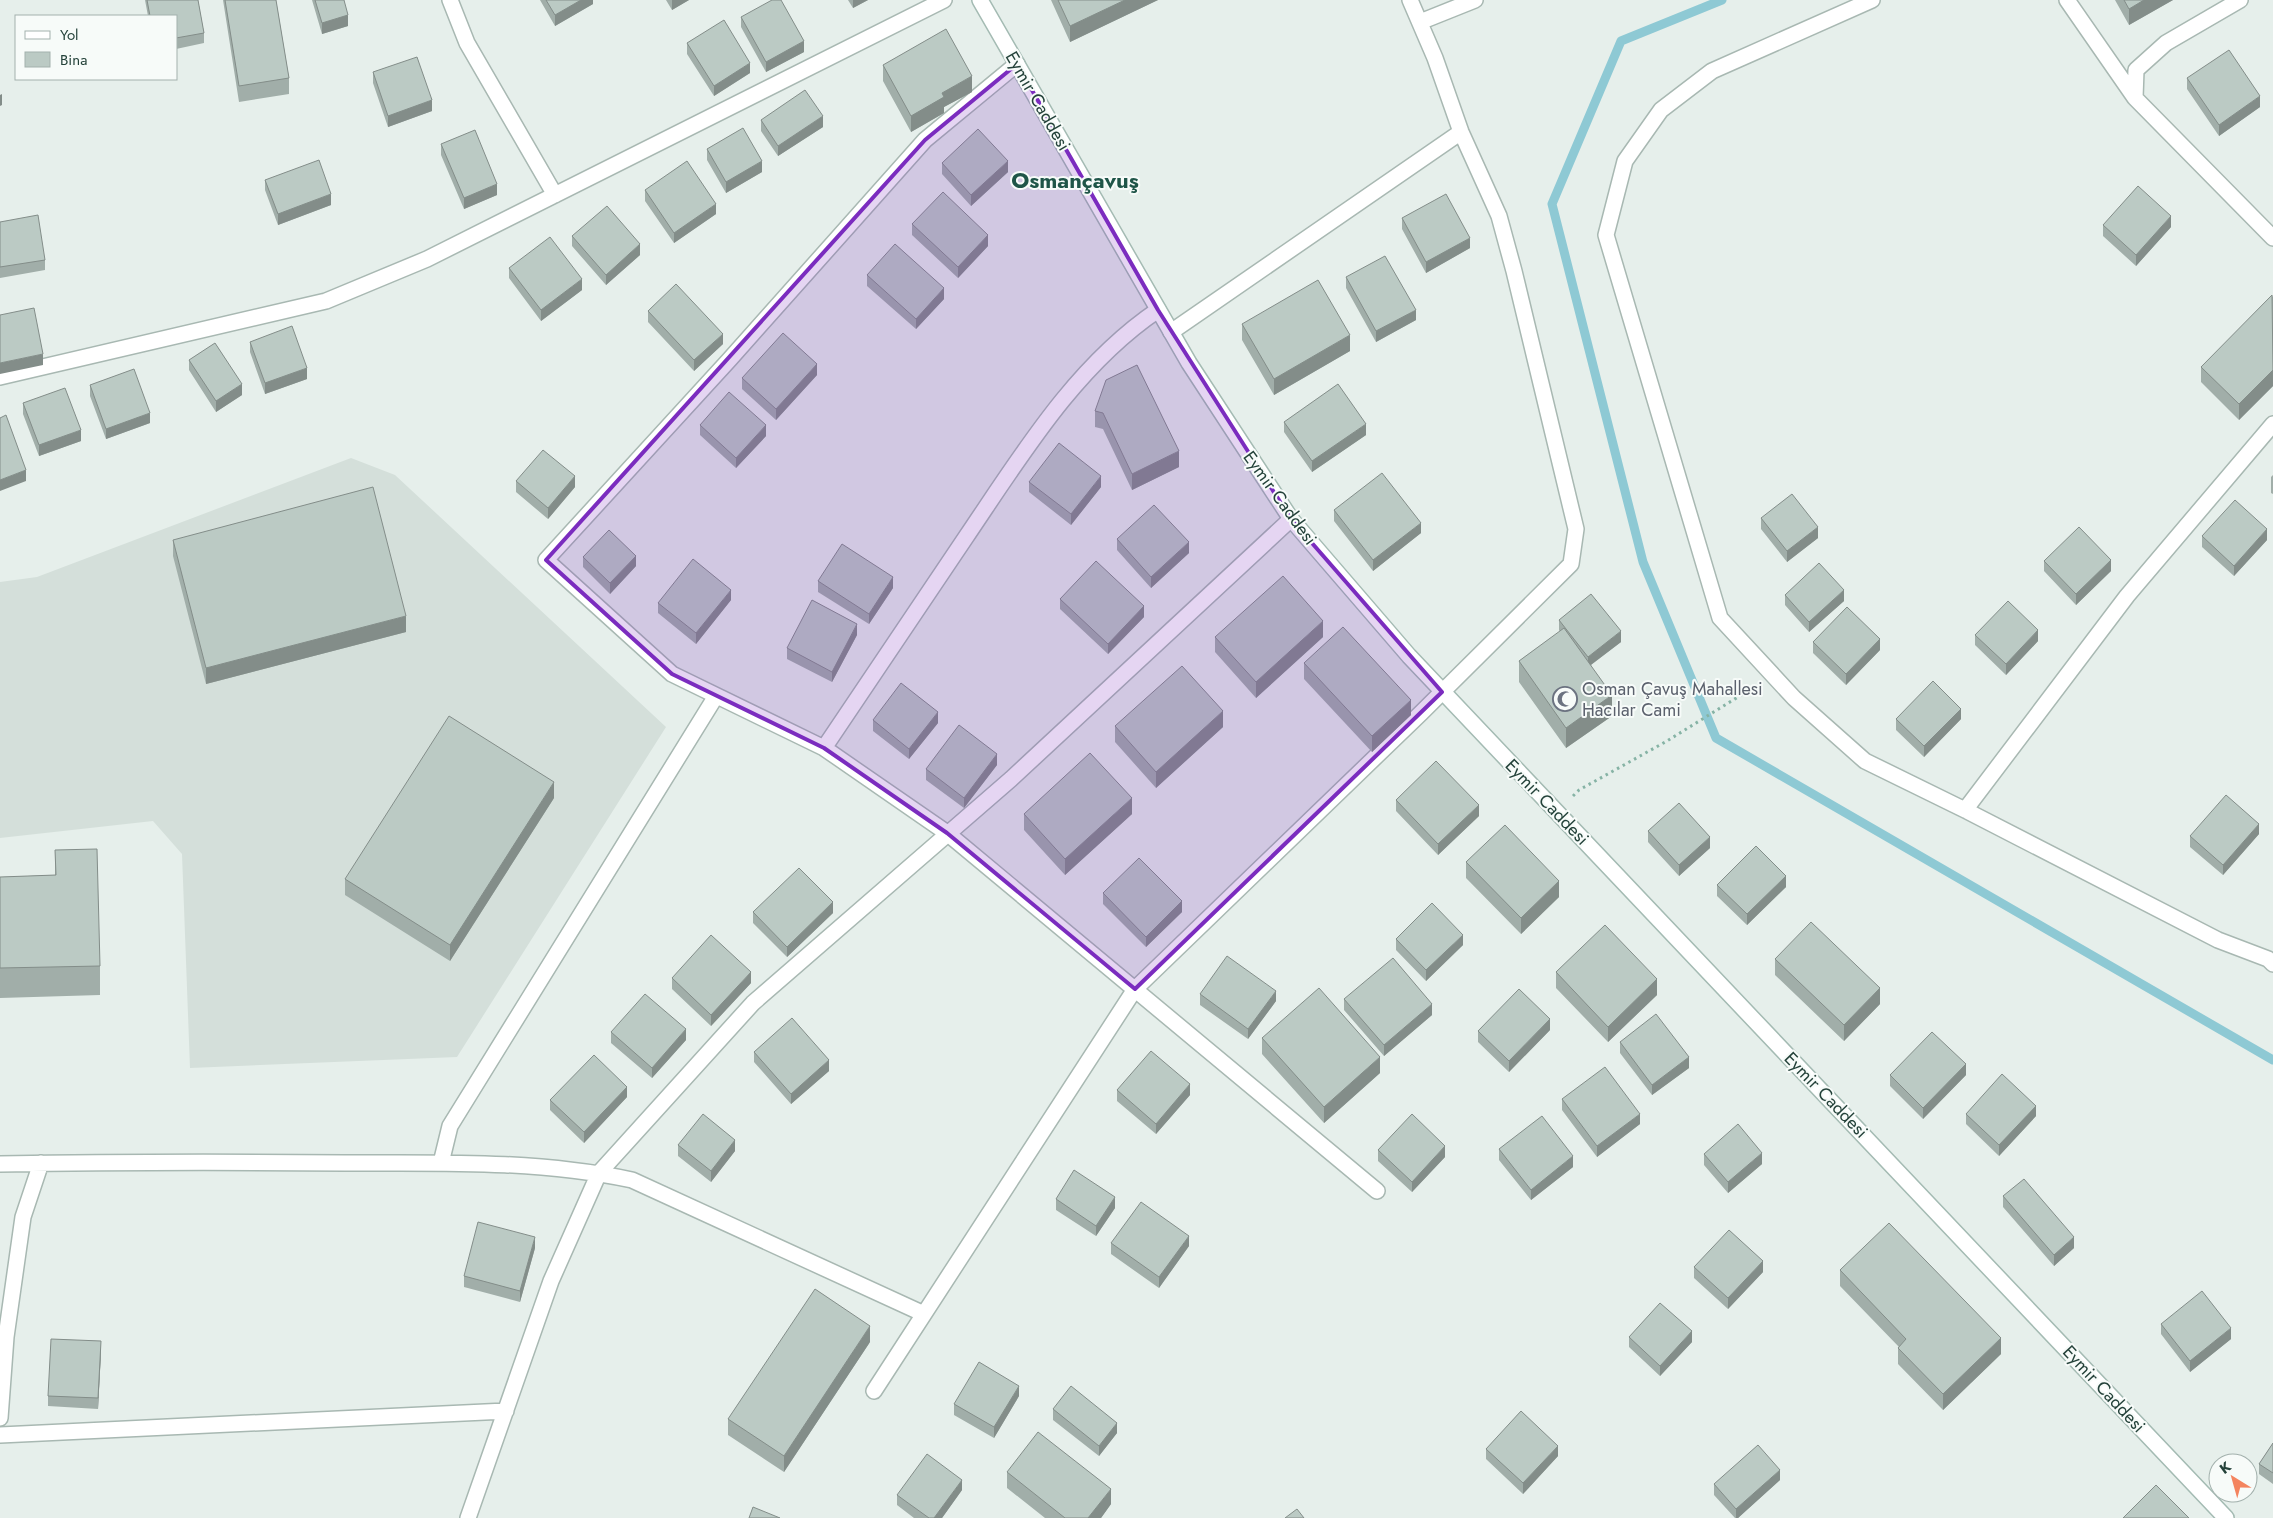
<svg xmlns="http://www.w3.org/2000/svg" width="2273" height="1518" font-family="Jost,sans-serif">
<rect width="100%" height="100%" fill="#e6efeb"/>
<path fill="#d4dfda" d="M351 458 395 475 666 727 457 1057 190 1068 182 854 153 821 0 838V582L37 577Z"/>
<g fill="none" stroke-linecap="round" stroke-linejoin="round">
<path stroke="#8ec9d4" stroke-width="9" d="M1722 0 1621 41 1552 204 1643 562 1716 738 2273 1060"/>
<defs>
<path id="street" d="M450 0 467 43 555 195
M1872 0 1712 71 1661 110 1625 161 1606 235 1720 618 1794 698 1865 761 1965 810 2218 940 2268 959 2273 964
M2067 0 2135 98
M2240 0 2166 43 2136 70 2135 98 2273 238
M1420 22 1475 0
M1017 64 925 140 730 359 546 560 672 674 824 748 947 833 1377 1191
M1171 332 1461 132
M0 377 326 301 427 259 944 0
M824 748C871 678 918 608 966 537 1021 456 1075 366 1158 310
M1965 810 2127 596 2273 424
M441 1163 450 1126 716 696
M0 1164C115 1162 230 1162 345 1163 441 1163 536 1160 632 1180L924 1314
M874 1391 1135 989 1421 713 1571 564 1576 529 1514 271 1499 216 1461 132 1435 58 1410 0
M0 1418 6 1337 23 1217 41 1163
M0 1435 506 1411
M468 1518 551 1281 599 1173 753 1003 1011 779 1291 519"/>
<path id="secondary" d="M980 0 1189 363 1291 519 1409 656 2226 1518"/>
</defs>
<use href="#street" stroke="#a8b8b2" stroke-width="18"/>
<use href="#secondary" stroke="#a4bbb3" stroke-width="18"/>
<path stroke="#86b3a5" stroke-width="3" stroke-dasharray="2.5 4" stroke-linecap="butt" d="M1573 796 1579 790 1667 741 1754 687"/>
<use href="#street" stroke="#fff" stroke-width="15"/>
<use href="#secondary" stroke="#fff" stroke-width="15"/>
</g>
<path fill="#a1aea9" d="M145 0H198L204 33V43L176 49V16H148Z
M223 0H276L289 78V94L239 102Z
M312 0H344L348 26 322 34Z
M540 0H593V4L555 26Z
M666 0H689L672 10Z
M848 0H868L853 8Z
M1051 0H1158L1070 42Z
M2115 0H2173L2129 25Z
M741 17 804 52 766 72 741 27Z
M687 43 750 73 714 96 687 54Z
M883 65 972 92 944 107V113L911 132 883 81Z
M373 72 432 111 388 127 373 83Z
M2187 78 2260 107 2219 136 2187 89Z
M761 120 823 127 778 156 761 131Z
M441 144 497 195 464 209 441 155Z
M707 149 762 172 726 193 707 160Z
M942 163 1008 172 971 206 942 174Z
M265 180 331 205 278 225 265 190Z
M645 190 716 214 674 243 645 201Z
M1402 218 1470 248 1426 273 1402 229Z
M0 222 45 260V270L0 278Z
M912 224 988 246 958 278 912 235Z
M2103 225 2171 227 2136 266 2103 236Z
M572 236 640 255 606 285 572 246Z
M509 268 582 290 541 321 509 278Z
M867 275 944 299 916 329 867 286Z
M1346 277 1416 320 1376 342 1346 288Z
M2273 296V386L2239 420 2201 382V367Z
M648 311 723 344 694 371 648 322Z
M1242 324 1350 351 1274 395 1242 340Z
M250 342 307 379 265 394 250 352Z
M189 360 242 395 216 412 189 370Z
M1137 365 1179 467 1132 490 1103 429 1095 427V411Z
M817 375 776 420 742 389V378Z
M90 385 150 423 106 439 90 396Z
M23 403 81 441 39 456 23 414Z
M1284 422 1366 435 1312 472 1284 432Z
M700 425 766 436 736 468 700 435Z
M2273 475V494L2271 493V477Z
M516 481 575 487 548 519 516 492Z
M1029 482 1101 487 1071 525 1029 492Z
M1334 510 1421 533 1373 571 1334 521Z
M1761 518 1818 538 1787 562 1761 529Z
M2202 536 2267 540 2234 576 2202 547Z
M1117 539 1189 553 1151 588 1117 550Z
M173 540 406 632 206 684 173 556Z
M583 557 636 566 610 594 583 567Z
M2044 561 2111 571 2076 605 2044 571Z
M818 581 893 588 869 624 818 592Z
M1785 595 1844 601 1809 632 1785 605Z
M1060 599 1144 617 1108 654 1060 609Z
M731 600 696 644 658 613V603Z
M1559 620 1621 642 1591 665 1612 716 1566 748 1519 682V661L1560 632 1559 630Z
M857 635 832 682 787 659V648Z
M1975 635 2038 641 2006 675 1975 645Z
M1215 637H1323L1256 698 1215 652Z
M1813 642 1880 650 1846 685 1813 653Z
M1304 663 1411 715 1372 752 1304 679Z
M1896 719H1961L1924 757 1896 730Z
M873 720 938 723 909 759 873 731Z
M1115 726 1223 727 1156 788 1115 742Z
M997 765 964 808 926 780V769Z
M554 798 450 961 345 895V879Z
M1396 800 1479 816 1438 855 1396 811Z
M1024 814H1132L1065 875 1024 830Z
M1648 831 1710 848 1679 876 1648 842Z
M2259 834 2223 875 2190 847V836Z
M55 850 100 966V995L0 998V877L55 875Z
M1466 862 1559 897 1521 934 1466 878Z
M1717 885 1786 887 1747 925 1717 896Z
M1103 893 1182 912 1146 947 1103 904Z
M753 912 833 913 787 957 753 923Z
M1396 939 1463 945 1426 981 1396 950Z
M1775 959 1880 1004 1844 1041 1775 975Z
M1556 972 1657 995 1608 1042 1556 988Z
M672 978 751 983 711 1026 672 989Z
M1200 994 1276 1001 1248 1039 1200 1005Z
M1344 999 1432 1015 1384 1056 1344 1010Z
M1550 1030 1509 1072 1478 1042V1031Z
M611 1032 686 1040 652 1078 611 1043Z
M1262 1038 1380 1073 1324 1123 1262 1054Z
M1620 1042 1689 1068 1652 1095 1620 1053Z
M754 1052 829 1071 791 1104 754 1062Z
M1890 1075H1966L1923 1119 1890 1086Z
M1117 1090 1190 1095 1156 1134 1117 1101Z
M627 1097 584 1143 550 1110V1100Z
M1562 1099 1640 1124 1597 1157 1562 1110Z
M1966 1114 2036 1116 1999 1156 1966 1124Z
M678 1145 735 1151 711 1182 678 1156Z
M1499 1149 1573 1167 1531 1200 1499 1160Z
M1378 1150 1445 1157 1412 1192 1378 1161Z
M1704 1154 1762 1164 1728 1193 1704 1165Z
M2003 1196 2074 1248 2054 1266 2003 1207Z
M1056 1199 1115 1208 1096 1236 1056 1210Z
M1111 1243 1189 1246 1159 1288 1111 1254Z
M535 1248 520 1302 464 1287V1276Z
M1694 1267 1763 1272 1728 1309 1694 1278Z
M1840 1270 2001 1354 1943 1410 1898 1364V1348L1899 1347 1840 1286Z
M2161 1324 2231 1339 2190 1372 2161 1334Z
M1629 1337 1692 1342 1660 1376 1629 1347Z
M870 1342 784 1472 728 1435V1419Z
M101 1352 98 1409 48 1406V1396Z
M1019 1396 994 1438 954 1415V1404Z
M1053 1409 1117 1433 1099 1456 1053 1420Z
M2273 1443V1484L2259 1474V1464Z
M1486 1449 1558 1456 1523 1494 1486 1459Z
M1007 1472 1111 1504 1101 1518H1045L1007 1488Z
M1780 1480 1738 1518H1735L1714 1495V1484Z
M962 1490 942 1518H914L897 1505V1495Z"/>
<path fill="#838d89" d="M581 0H593V4L555 26V15Z
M672 0H689L672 10Z
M853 0H868L853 8Z
M1125 0H1158L1070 42V26Z
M2144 0H2173L2129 25V9Z
M348 15V26L322 34V23Z
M804 41V52L766 72V62Z
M750 63V73L714 96V86Z
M972 76V92L944 107V113L911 132V116L942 93Z
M2 94V105L0 106V95Z
M2260 96V107L2219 136V125Z
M432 100V111L388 127V116Z
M823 116V127L778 156V146Z
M762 161V172L726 193V182Z
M1008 161V172L971 206V195Z
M497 184V195L464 209V198Z
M331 194V205L278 225V214Z
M716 204V214L674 243V233Z
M2171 216V227L2136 266V255Z
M988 235V246L958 278V267Z
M1470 238V248L1426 273V262Z
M640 244V255L606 285V275Z
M582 279V290L541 321V310Z
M944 288V299L916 329V319Z
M1416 310V320L1376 342V331Z
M723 334V344L694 371V360Z
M1350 335V351L1274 395V379Z
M43 354V365L0 374V363Z
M817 364V375L776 420V409Z
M307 368V379L265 394V383Z
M2273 370V386L2239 420V404Z
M242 384V395L216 412V401Z
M150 413V423L106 439V429Z
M1366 424V435L1312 472V461Z
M766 425V436L736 468V458Z
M81 430V441L39 456V445Z
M1179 451V467L1132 490V474Z
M26 470V481L0 491V480Z
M575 476V487L548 519V508Z
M1101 476V487L1071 525V514Z
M1421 523V533L1373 571V560Z
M1818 527V538L1787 562V551Z
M2267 529V540L2234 576V566Z
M1189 542V553L1151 588V577Z
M636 556V566L610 594V583Z
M2111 560V571L2076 605V594Z
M893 577V588L869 624V614Z
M731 590V600L696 644V633Z
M1844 590V601L1809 632V622Z
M1144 606V617L1108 654V644Z
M406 616V632L206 684V668Z
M1323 621V637L1256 698V682Z
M857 624V635L832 682V672Z
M2038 630V641L2006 675V664Z
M1621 631V642L1588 667V657Z
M1880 639V650L1846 685V674Z
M1612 695V716L1566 748V728Z
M1411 700V715L1372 752V736Z
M1961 709V719L1924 757V746Z
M1223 711V727L1156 788V772Z
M938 712V723L909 759V749Z
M997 754V765L964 808V798Z
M554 782V798L450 961V945Z
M1132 798V814L1065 875V859Z
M1479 805V816L1438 855V844Z
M2259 824V834L2223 875V865Z
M1710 837V848L1679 876V865Z
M1786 876V887L1747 925V914Z
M1559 881V897L1521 934V918Z
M1182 901V912L1146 947V937Z
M833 902V913L787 957V947Z
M1463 935V945L1426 981V970Z
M751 972V983L711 1026V1015Z
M1657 979V995L1608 1042V1027Z
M1880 988V1004L1844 1041V1025Z
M1276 991V1001L1248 1039V1029Z
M1432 1004V1015L1384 1056V1045Z
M1550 1019V1030L1509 1072V1061Z
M686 1029V1040L652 1078V1068Z
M1380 1057V1073L1324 1123V1107Z
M1689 1057V1068L1652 1095V1085Z
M829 1060V1071L791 1104V1094Z
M1966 1064V1075L1923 1119V1108Z
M1190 1084V1095L1156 1134V1124Z
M627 1087V1097L584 1143V1132Z
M2036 1106V1116L1999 1156V1145Z
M1640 1114V1124L1597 1157V1146Z
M735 1140V1151L711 1182V1171Z
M1445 1146V1157L1412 1192V1182Z
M1762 1153V1164L1728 1193V1182Z
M1573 1156V1167L1531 1200V1190Z
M1115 1197V1208L1096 1236V1226Z
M1189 1236V1246L1159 1288V1277Z
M535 1237V1248L520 1302V1291Z
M2074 1237V1248L2054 1266V1255Z
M1763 1261V1272L1728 1309V1298Z
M870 1326V1342L784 1472V1456Z
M2231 1328V1339L2190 1372V1361Z
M1692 1331V1342L1660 1376V1366Z
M2001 1338V1354L1943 1410V1394Z
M101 1341V1352L98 1409V1398Z
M1019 1386V1396L994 1438V1427Z
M1117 1423V1433L1099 1456V1446Z
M1558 1446V1456L1523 1494V1483Z
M1780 1470V1480L1738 1518H1736V1509Z
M962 1480V1490L942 1518H934Z
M1111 1489V1504L1101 1518H1088Z"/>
<path fill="#bbcac4" stroke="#838d89" d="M147 0H198L204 33 176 38V16H150Z
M225 0H276L289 78 239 86Z
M315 0H344L348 15 322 23Z
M546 0H581L555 15Z
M772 0H781L804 41 766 62 741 17Z
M1058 0H1125L1070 26Z
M2124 0H2144L2129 9Z
M724 20 750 63 714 86 687 43Z
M946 29 972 76 942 93 944 97 911 116 883 65Z
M2229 50 2260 96 2219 125 2187 78Z
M417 57 432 100 388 116 373 72Z
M805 90 823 116 778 146 761 120Z
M743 128 762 161 726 182 707 149Z
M978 129 1008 161 971 195 942 163Z
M475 130 497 184 464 198 441 144Z
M319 160 331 194 278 214 265 180Z
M687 161 716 204 674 233 645 190Z
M2138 186 2171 216 2136 255 2103 225Z
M943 192 988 235 958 267 912 224Z
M1446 194 1470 238 1426 262 1402 218Z
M607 206 640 244 606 275 572 236Z
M38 215 45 260 0 267V222Z
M550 237 582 279 541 310 509 268Z
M895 244 944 288 916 319 867 275Z
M1385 256 1416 310 1376 331 1346 277Z
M1318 280 1350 335 1274 379 1242 324Z
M676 284 723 334 694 360 648 311Z
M2272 295 2273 370 2239 404 2201 367Z
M34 308 43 354 0 363V315Z
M292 326 307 368 265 383 250 342Z
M783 333 817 364 776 409 742 378Z
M215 343 242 384 216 401 189 360Z
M1137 365 1179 451 1132 474 1103 413 1095 411 1106 380Z
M134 369 150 413 106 429 90 385Z
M1338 384 1366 424 1312 461 1284 422Z
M65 388 81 430 39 445 23 403Z
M729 392 766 425 736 458 700 425Z
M6 415 26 470 0 480V418Z
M1059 443 1101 476 1071 514 1029 482Z
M543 450 575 476 548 508 516 481Z
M1382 473 1421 523 1373 560 1334 510Z
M373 487 406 616 206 668 173 540Z
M1792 494 1818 527 1787 551 1761 518Z
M2235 500 2267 529 2234 566 2202 536Z
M1154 505 1189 542 1151 577 1117 539Z
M2079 527 2111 560 2076 594 2044 561Z
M609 530 636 556 610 583 583 557Z
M842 544 893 577 869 614 818 581Z
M693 559 731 590 696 633 658 603Z
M1096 561 1144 606 1108 644 1060 599Z
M1819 563 1844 590 1809 622 1785 595Z
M1283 576 1323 621 1256 682 1215 637Z
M1591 594 1621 631 1588 657 1559 620Z
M812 600 857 624 832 672 787 648Z
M2008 601 2038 630 2006 664 1975 635Z
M1847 607 1880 639 1846 674 1813 642Z
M1343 627 1411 700 1372 736 1304 663Z
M1564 628 1612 695 1566 728 1519 661Z
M1182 666 1223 711 1156 772 1115 726Z
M1933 681 1961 709 1924 746 1896 719Z
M901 683 938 712 909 749 873 720Z
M449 716 554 782 450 945 345 879Z
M959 725 997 754 964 798 926 769Z
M1090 753 1132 798 1065 859 1024 814Z
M1436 761 1479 805 1438 844 1396 800Z
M2226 795 2259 824 2223 865 2190 836Z
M1679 803 1710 837 1679 865 1648 831Z
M1505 825 1559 881 1521 918 1466 862Z
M1756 846 1786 876 1747 914 1717 885Z
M97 849 100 966 0 968V877L56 875 55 850Z
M1139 858 1182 901 1146 937 1103 893Z
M799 868 833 902 787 947 753 912Z
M1432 903 1463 935 1426 970 1396 939Z
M1811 922 1880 988 1844 1025 1775 959Z
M1605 925 1657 979 1608 1027 1556 972Z
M711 935 751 972 711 1015 672 978Z
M1227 956 1276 991 1248 1029 1200 994Z
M1393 958 1432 1004 1384 1045 1344 999Z
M1319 988 1380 1057 1324 1107 1262 1038Z
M1519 989 1550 1019 1509 1061 1478 1031Z
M645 994 686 1029 652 1068 611 1032Z
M1656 1014 1689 1057 1652 1085 1620 1042Z
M792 1018 829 1060 791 1094 754 1052Z
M1932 1032 1966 1064 1923 1108 1890 1075Z
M1151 1051 1190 1084 1156 1124 1117 1090Z
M594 1055 627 1087 584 1132 550 1100Z
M1605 1067 1640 1114 1597 1146 1562 1099Z
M2002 1074 2036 1106 1999 1145 1966 1114Z
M703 1114 735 1140 711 1171 678 1145Z
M1412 1114 1445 1146 1412 1182 1378 1150Z
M1542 1116 1573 1156 1531 1190 1499 1149Z
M1738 1124 1762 1153 1728 1182 1704 1154Z
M1074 1170 1115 1197 1096 1226 1056 1199Z
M2024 1179 2074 1237 2054 1255 2003 1196Z
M1141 1202 1189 1236 1159 1277 1111 1243Z
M478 1222 535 1237 520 1291 464 1276Z
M1889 1223 2001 1338 1943 1394 1898 1348 1906 1339 1840 1270Z
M1729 1230 1763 1261 1728 1298 1694 1267Z
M815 1289 870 1326 784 1456 728 1419Z
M2202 1291 2231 1328 2190 1361 2161 1324Z
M1660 1303 1692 1331 1660 1366 1629 1337Z
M51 1339 101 1341 98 1398 48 1396Z
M979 1362 1019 1386 994 1427 954 1404Z
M1071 1386 1117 1423 1099 1446 1053 1409Z
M1521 1411 1558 1446 1523 1483 1486 1449Z
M1038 1432 1111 1489 1088 1518H1065L1007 1472Z
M2273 1443V1473L2259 1464Z
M1758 1445 1780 1470 1736 1509 1714 1484Z
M927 1454 962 1480 934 1518H929L897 1495Z
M2156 1485 2189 1518H2123Z
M753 1507 780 1518H749Z
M1297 1509 1304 1518H1285Z"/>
<path fill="#7b2cbf" fill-opacity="0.2" stroke="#7b2cbf" stroke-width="4" stroke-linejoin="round" d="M1017 64 1158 310 1291 519 1442 692 1135 989 947 833 824 748 672 674 546 560 925 140Z"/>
<defs>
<symbol id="mosque-ring" viewBox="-11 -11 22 22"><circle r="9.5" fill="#f7fbf9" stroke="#6b7280" stroke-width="1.5"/><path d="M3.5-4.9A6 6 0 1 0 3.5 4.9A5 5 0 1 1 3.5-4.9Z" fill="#6b7280"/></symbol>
</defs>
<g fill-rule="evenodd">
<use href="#mosque-ring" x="1551" y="685" width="28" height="28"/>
</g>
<g text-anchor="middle" stroke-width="4" stroke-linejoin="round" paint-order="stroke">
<g font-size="18" fill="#24423a" stroke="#f7fbf9">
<text transform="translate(1038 101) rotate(60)" y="6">Eymir Caddesi</text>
<text transform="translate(1280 498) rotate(54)" y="6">Eymir Caddesi</text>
<text transform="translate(1547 802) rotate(46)" y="6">Eymir Caddesi</text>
<text transform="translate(1826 1095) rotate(46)" y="6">Eymir Caddesi</text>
<text transform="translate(2104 1389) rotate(47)" y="6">Eymir Caddesi</text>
</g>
<g font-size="18" fill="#5b616d" stroke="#f7fbf9" text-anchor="start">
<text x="1582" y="695">Osman Çavuş Mahallesi<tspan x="1582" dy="21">Hacılar Cami</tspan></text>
</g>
<g font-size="22" font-weight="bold" fill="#1f5548" stroke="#f7fbf9">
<text x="1075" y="188">Osmançavuş</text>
</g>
</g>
<rect x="15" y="15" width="162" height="65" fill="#f7fbf9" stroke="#a3b1ad"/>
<rect x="25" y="31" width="25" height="8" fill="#ffffff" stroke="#a3b1ad"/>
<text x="60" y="40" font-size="15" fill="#24423a">Yol</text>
<rect x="25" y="52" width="25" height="15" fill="#bbcac4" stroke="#a3b1ad"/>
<text x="60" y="65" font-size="15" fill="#24423a">Bina</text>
<g transform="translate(2233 1478) rotate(323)"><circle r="24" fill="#f7fbf9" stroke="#a3b1ad"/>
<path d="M0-4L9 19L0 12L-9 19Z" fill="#f4845f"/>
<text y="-8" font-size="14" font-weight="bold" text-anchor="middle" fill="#24423a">K</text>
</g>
</svg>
